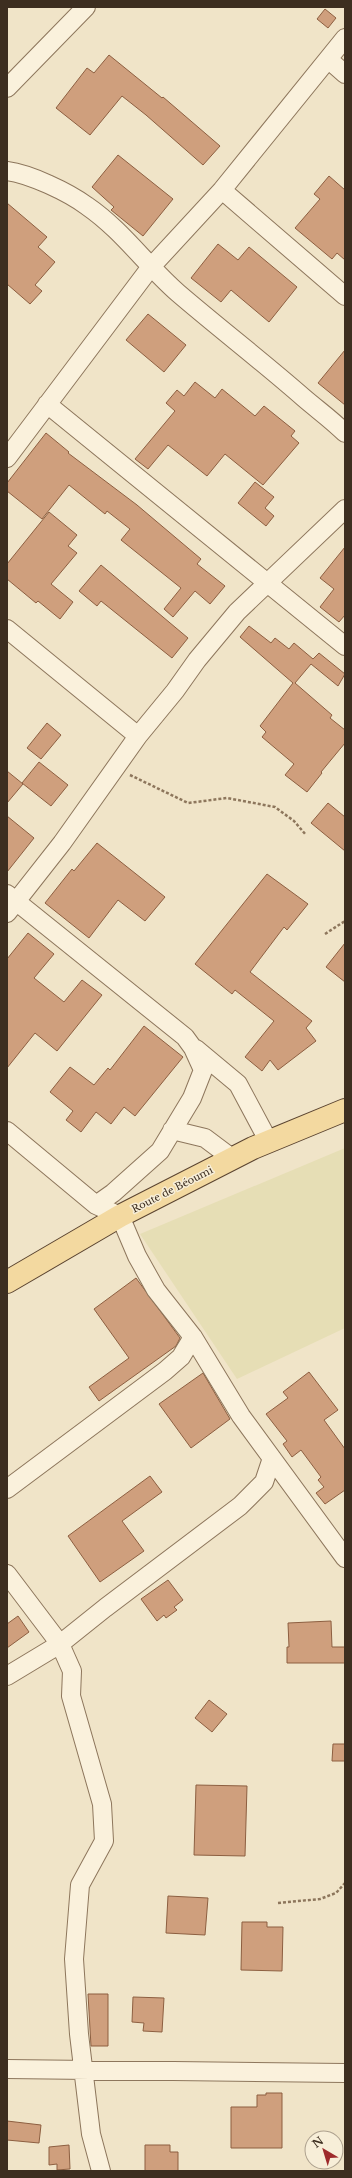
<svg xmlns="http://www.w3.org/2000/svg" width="352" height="2178" font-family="'Libre Baskerville',serif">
<rect width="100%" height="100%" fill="#f0e4c8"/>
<path fill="#e6deb5" d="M345 1148V1328L237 1379 140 1234Z"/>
<path fill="#cf9f7d" stroke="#8d5f41" d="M325 9 336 18 328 28 317 19Z
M109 55 162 98 163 97 220 146 203 165 146 115 122 96 90 135 56 108 87 68 94 73Z
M118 155 173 199 143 236 111 210 114 207 92 187Z
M329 176 345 190V260L337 253 332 259 295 228 320 199 314 194Z
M7 203 47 237 38 247 55 262 35 285 42 291 30 304 7 284Z
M218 244 238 260 249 247 297 287 269 322 231 290 221 302 191 278Z
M148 314 186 345 164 372 126 340Z
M345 350V405L318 383Z
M195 382 215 398 222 389 255 416 264 406 295 431 291 436 299 443 263 485 225 454 207 476 168 445 148 469 135 459 175 411 166 403 177 390 184 396Z
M46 433 69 452 68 453 137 505 201 559 197 564 225 586 210 604 195 591 173 617 164 609 181 588 121 540 130 529 107 511 105 514 69 485 42 519 7 491V483Z
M255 482 274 497 265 508 274 516 266 526 238 503Z
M49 512 77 535 68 546 77 553 51 584 73 602 60 619 38 601 36 603 7 579V564Z
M345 547V615L339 622 320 607 334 589 320 578Z
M101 565 188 638 172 658 101 601 97 606 79 591Z
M249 626 271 643 275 638 289 649 294 643 313 659 319 653 345 674 338 686 311 664 295 683 332 715 330 718 345 730V743L321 772 322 773 307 792 285 775 294 764 262 737 266 732 260 726 293 683 240 637Z
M47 723 61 735 41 759 27 748Z
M39 762 68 785 51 806 22 783Z
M7 771 23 784 7 803Z
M328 803 345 817V851L311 823Z
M7 816 34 838 7 872Z
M97 843 165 897 145 921 118 900 89 938 45 903 72 869 74 871Z
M267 874 308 904 287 930 284 927 250 972 312 1021 306 1028 316 1041 278 1070 270 1060 262 1071 245 1057 274 1021 235 990 232 994 195 964Z
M28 933 54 954 34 978 64 1002 82 980 102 995 57 1051 35 1033 7 1068V959Z
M345 943V982L326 967Z
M144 1026 183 1057 135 1116 124 1107 111 1124 96 1112 81 1132 66 1120 73 1111 50 1092 70 1067 94 1085 108 1068 110 1070Z
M136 1278 180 1338 176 1346 99 1401 89 1387 129 1358 94 1309Z
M309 1372 338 1410 324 1420 345 1449V1490L325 1504 316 1493 324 1487 318 1480 321 1477 301 1450 292 1457 283 1444 287 1441 266 1414 288 1398 283 1392Z
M203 1373 230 1419 191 1448 159 1404Z
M150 1476 162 1492 122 1521 144 1551 100 1582 68 1536Z
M168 1580 183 1600 174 1607 177 1610 166 1618 164 1615 157 1621 141 1599Z
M18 1616 29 1632 7 1648V1624Z
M331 1621 332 1647H345V1663H287V1647H289L288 1623Z
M209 1700 227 1714 212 1732 195 1718Z
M333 1744H345V1761H332Z
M196 1785 247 1786 245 1856 194 1855Z
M168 1896 208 1898 205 1935 166 1933Z
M242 1922H267V1927H283L282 1971 241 1970Z
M88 1994H108V2046H91Z
M133 1997 164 1998 162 2032 143 2031 144 2023 132 2022Z
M266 2093H282V2148H231V2107H257V2095H266Z
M7 2121 41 2125 39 2143 7 2140Z
M69 2145 70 2169 57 2170V2164L49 2165V2147Z
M145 2145H170V2152H178V2171H145Z"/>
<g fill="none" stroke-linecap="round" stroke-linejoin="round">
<defs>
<path id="street" d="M328 59 345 74
M7 88 86 7
M7 171C30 174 68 192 87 206 122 230 146 265 178 293 220 329 263 362 304 398 318 410 332 420 345 433
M222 190 345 296
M47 404 345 646
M7 458 150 268 222 190 345 38
M7 629 138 736
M7 894 185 1037 193 1048 203 1070 192 1098 160 1151 113 1193 96 1205
M7 913 62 843 138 736 175 691 197 660 237 612 345 509
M196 1049 238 1084 269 1142
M172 1130 205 1138 233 1159
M7 1131 96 1205 120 1216 137 1256 156 1290 193 1337 241 1416 345 1558
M7 1489 165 1371 181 1357 193 1337
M7 1574 60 1644 72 1671 71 1696 102 1804 104 1841 80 1885 74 1959 79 2034 91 2134 101 2171
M7 1676 60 1644 105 1608 240 1506 264 1482 272 1458
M7 2069 345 2073"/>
<path id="primary" d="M7 1282 120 1216 253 1148 345 1110"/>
</defs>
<use href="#street" stroke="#8d765c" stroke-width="20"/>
<use href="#primary" stroke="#5b4430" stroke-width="24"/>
<path stroke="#8d765c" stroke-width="2.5" stroke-dasharray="3 2" stroke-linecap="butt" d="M130 775 188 803 227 798 275 807 294 821 306 835
M325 934 345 921
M278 1903 320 1899 336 1893 345 1883"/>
<use href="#street" stroke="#faf1dc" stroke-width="18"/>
<use href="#primary" stroke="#f3d9a0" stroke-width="22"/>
</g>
<g text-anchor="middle" stroke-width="3" stroke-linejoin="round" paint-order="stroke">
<g font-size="10" fill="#3d2e20" stroke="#f7eed8">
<text transform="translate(172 1189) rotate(-27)" y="4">Route de Béoumi</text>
</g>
</g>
<rect width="352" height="2178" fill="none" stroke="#3d2e20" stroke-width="16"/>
<g transform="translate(324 2150) rotate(322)"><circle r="19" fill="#f7eed8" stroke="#ada18e"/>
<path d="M0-3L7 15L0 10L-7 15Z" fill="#9e2a2b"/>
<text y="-6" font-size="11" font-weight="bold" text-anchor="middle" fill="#3d2e20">N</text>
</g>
</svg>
